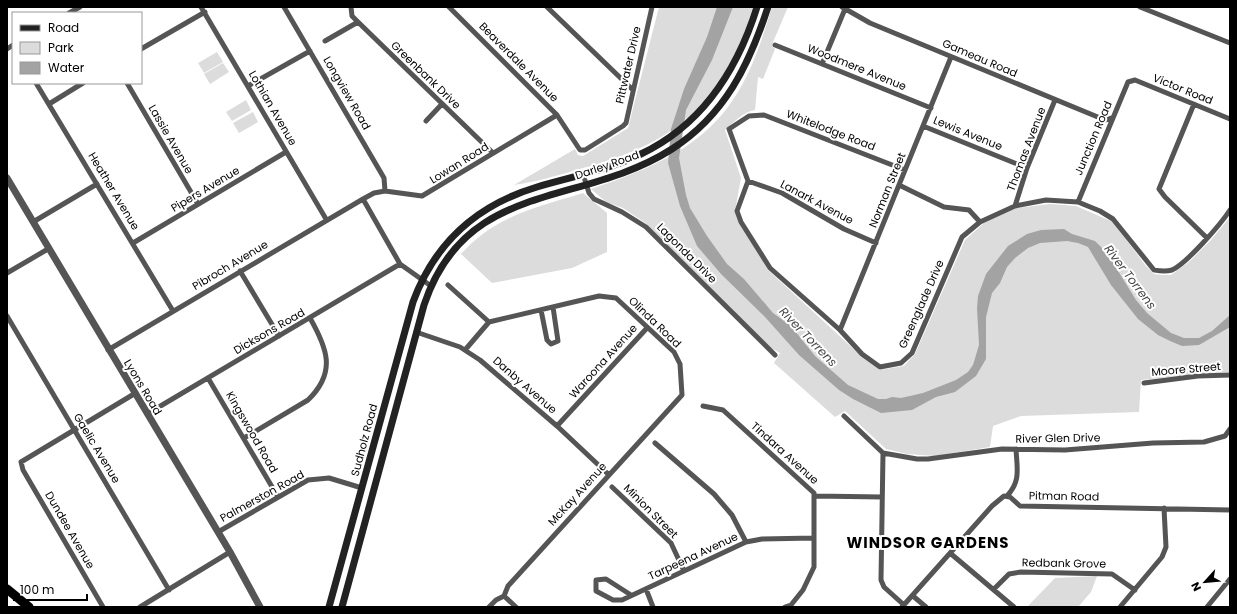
<svg xmlns="http://www.w3.org/2000/svg" width="1237" height="614" font-family="Poppins,sans-serif">
<rect width="100%" height="100%" fill="#fff"/>
<path fill="#dcdcdc" d="M659 7H753C723 105 674 145 576 170 556 176 535 182 514 185L575 149 578 155 583 156 628 128Z
M772 7H788L773 42 772 46 775 49 763 79 758 77 755 110C743 112 734 122 725 130L741 178 735 211 740 224 768 270 860 355 880 370 904 366 915 354 965 240 984 223 1017 208 1050 204 1076 206 1113 222 1146 266 1154 274 1162 275H1171L1189 262 1211 240 1230 217V372L1209 373 1141 380 1139 412 1021 416 993 426 990 447 935 456 907 454 886 449 845 411 835 417 774 363 780 353 771 348 644 222 623 208 606 202 591 189C649 169 705 148 738 92 754 66 763 36 772 7Z
M217 52 223 62 204 73 198 63Z
M223 63 229 72 210 84 204 74Z
M246 100 251 110 232 121 226 112Z
M253 112 258 122 239 133 233 123Z
M583 193 607 213V252L572 268 492 283 461 254C496 215 535 208 583 193Z
M1097 576 1091 592 1078 607H1027L1055 578Z"/>
<path fill="#a3a3a3" d="M717 7H733L712 60 686 110 679 158 686 195 690 208 707 236 727 264 744 279 773 313 791 326 815 356 848 385 878 399H886L892 397 901 398 923 393 956 380 968 372 973 365 979 345 977 308 978 296 986 274 1008 246 1027 234 1041 230 1064 229 1072 234 1095 241 1107 253 1136 300 1147 313 1171 333 1184 338H1199L1212 331 1230 315V327L1199 345 1182 346 1170 341 1158 335 1138 319 1111 285 1088 247 1078 243 1067 241 1040 243 1028 248 1015 258 1007 267 1000 283 992 293 986 317V359L976 376 955 392 936 397 912 410 881 413 853 399 839 390 799 355 765 317 721 274 697 246 680 206 668 163 671 129 684 89 707 37Z"/>
<g fill="none" stroke-linecap="round" stroke-linejoin="round">
<defs>
<path id="trunk" d="M7 589 29 607"/>
</defs>
<use href="#trunk" stroke="#dbdbdb" stroke-width="10"/>
<path stroke="#555" stroke-width="5" d="M201 7 326 219
M284 7 384 178 385 191
M351 7 352 16 358 22 493 153
M449 7 557 115 580 150H585L623 126 626 123 652 7
M547 7 633 90
M842 7 870 23 1105 120 1112 118
M1140 7 1230 43
M69 13 80 7
M325 41 358 22
M775 45 931 108
M7 49 13 45
M141 49 205 12
M822 64 845 9
M36 83 173 311
M127 83 198 204
M248 86 310 51
M49 104 83 83
M1194 104 1159 189 1165 197 1207 238
M426 121 442 104
M923 126 1027 168
M905 170 764 115 749 116 729 129 748 181 737 211 741 222 770 268 840 330 862 354 880 367 901 363 912 353 962 237 980 222 1015 206 1046 200 1078 202 1100 211 1113 219 1154 270C1160 271 1165 272 1172 270 1186 264 1221 224 1230 210
M583 174 589 193 594 199 622 212 646 227 775 355
M748 181 782 193 844 229 876 243
M899 185 944 207 969 210 980 222
M363 199 400 264 431 286
M1078 202 1128 82 1135 80 1230 119
M1015 206 1027 168 1055 100
M33 222 97 184
M133 243 286 152
M240 271 279 336
M7 273 48 249
M448 285 489 322
M541 310 547 340 551 344 558 341 553 307
M7 316 169 590
M840 330 951 57
M416 332 460 347 480 360 557 426 608 474
M108 350 363 199 374 193 385 191 422 196 557 115
M465 350 489 322 599 296 616 298 674 352 680 364 682 395 508 586 504 596
M208 378 278 497
M1144 383 1198 376 1230 375
M703 406 723 410 814 493V567L803 590 791 605 785 607
M147 414 400 264
M844 416 883 453 881 580 884 587 904 605
M557 426 647 328
M244 438 308 400C337 372 327 348 310 318
M655 443 714 494 732 515 746 542
M883 453 917 459H928L1002 449 1065 450 1153 443 1204 442 1225 436 1230 429
M612 487 671 543 684 571
M815 496 882 497
M1007 496C1021 481 1017 469 1016 449
M218 532 308 480 329 478 362 488
M950 553 1014 607
M646 589 653 607
M994 589 1009 574 1021 572 1112 574 1135 590
M631 595 606 579 596 580V591L613 600H622L746 542 762 539 814 538
M504 596 516 607
M913 596 926 607
M103 607 23 470 21 462 134 394
M140 607 230 552
M489 607 496 600 504 596
M902 607 992 506 1004 496 1010 497 1020 506 1230 510
M1120 607 1162 557 1166 547 1164 508
M1207 607 1230 579"/>
<path stroke="#555" stroke-width="7" d="M7 178 230 552 260 607"/>
<path stroke="#222" stroke-width="7" d="M329 607 413 302C435 242 477 205 537 187 571 177 608 170 641 154 702 125 737 71 757 7
M342 607 424 305C466 179 580 208 672 149 725 115 749 65 768 7"/>
<use href="#trunk" stroke="#000" stroke-width="9"/>
</g>
<g text-anchor="middle" stroke-width="4" stroke-linejoin="round" paint-order="stroke">
<g font-size="11" fill="#000" stroke="#fff">
<text transform="translate(980 58) rotate(23)" y="4">Gameau Road</text>
<text transform="translate(519 62) rotate(45)" y="4">Beaverdale Avenue</text>
<text transform="translate(628 65) rotate(-77)" y="4">Pittwater Drive</text>
<text transform="translate(857 67) rotate(22)" y="4">Woodmere Avenue</text>
<text transform="translate(426 75) rotate(44)" y="4">Greenbank Drive</text>
<text transform="translate(1183 89) rotate(22)" y="4">Victor Road</text>
<text transform="translate(347 93) rotate(60)" y="4">Longview Road</text>
<text transform="translate(273 108) rotate(60)" y="4">Lothian Avenue</text>
<text transform="translate(831 130) rotate(21)" y="4">Whitelodge Road</text>
<text transform="translate(968 133) rotate(22)" y="4">Lewis Avenue</text>
<text transform="translate(1093 138) rotate(-67)" y="4">Junction Road</text>
<text transform="translate(171 139) rotate(60)" y="4">Lassie Avenue</text>
<text transform="translate(1026 149) rotate(-69)" y="4">Thomas Avenue</text>
<text transform="translate(459 163) rotate(-32)" y="4">Lowan Road</text>
<text transform="translate(607 165) rotate(-19)" y="4">Darley Road</text>
<text transform="translate(205 189) rotate(-31)" y="4">Pipers Avenue</text>
<text transform="translate(887 190) rotate(-68)" y="4">Norman Street</text>
<text transform="translate(114 191) rotate(59)" y="4">Heather Avenue</text>
<text transform="translate(817 202) rotate(28)" y="4">Lanark Avenue</text>
<text transform="translate(687 253) rotate(45)" y="4">Lagonda Drive</text>
<text transform="translate(230 265) rotate(-31)" y="4">Pibroch Avenue</text>
<text transform="translate(921 304) rotate(-66)" y="4">Greenglade Drive</text>
<text transform="translate(655 322) rotate(44)" y="4">Olinda Road</text>
<text transform="translate(269 331) rotate(-30)" y="4">Dicksons Road</text>
<text transform="translate(603 361) rotate(-48)" y="4">Waroona Avenue</text>
<text transform="translate(1186 369) rotate(-5)" y="4">Moore Street</text>
<text transform="translate(525 385) rotate(41)" y="4">Danby Avenue</text>
<text transform="translate(143 387) rotate(59)" y="4">Lyons Road</text>
<text transform="translate(252 432) rotate(60)" y="4">Kingswood Road</text>
<text transform="translate(1058 438) rotate(-1)" y="4">River Glen Drive</text>
<text transform="translate(364 440) rotate(-75)" y="4">Sudholz Road</text>
<text transform="translate(97 448) rotate(59)" y="4">Gaelic Avenue</text>
<text transform="translate(785 453) rotate(42)" y="4">Tindara Avenue</text>
<text transform="translate(577 494) rotate(-48)" y="4">McKay Avenue</text>
<text transform="translate(262 496) rotate(-29)" y="4">Palmerston Road</text>
<text transform="translate(1064 496) rotate(1)" y="4">Pitman Road</text>
<text transform="translate(651 511) rotate(45)" y="4">Minion Street</text>
<text transform="translate(70 530) rotate(60)" y="4">Dundee Avenue</text>
<text transform="translate(693 556) rotate(-25)" y="4">Tarpeena Avenue</text>
<text transform="translate(1064 563) rotate(1)" y="4">Redbank Grove</text>
</g>
<g font-size="12" font-style="italic" fill="#444" stroke="#fff">
<text transform="translate(1130 277) rotate(53)" y="4">River Torrens</text>
<text transform="translate(808 337) rotate(46)" y="4">River Torrens</text>
</g>
<g font-size="15" font-weight="bold" letter-spacing="1" fill="#000" stroke="#fff">
<text x="928" y="548">WINDSOR GARDENS</text>
</g>
</g>
<rect width="1237" height="614" fill="none" stroke="#000000" stroke-width="16"/>
<rect x="12" y="12" width="130" height="72" fill="#ffffff" stroke="#999999"/>
<rect x="20" y="25" width="20" height="6" fill="#222222" stroke="#999999"/>
<text x="48" y="32" font-size="12" fill="#000000">Road</text>
<rect x="20" y="42" width="20" height="12" fill="#dcdcdc" stroke="#999999"/>
<text x="48" y="52" font-size="12" fill="#000000">Park</text>
<rect x="20" y="62" width="20" height="12" fill="#a3a3a3" stroke="#999999"/>
<text x="48" y="72" font-size="12" fill="#000000">Water</text>
<g transform="translate(1205 582) rotate(243)" stroke="#ffffff" stroke-width="3" paint-order="stroke">
<path d="M0-3L7 15L0 10L-7 15Z" fill="#000000"/>
<text y="-6" font-size="11" font-weight="bold" text-anchor="middle" fill="#000000">N</text>
</g>
<path d="M14 594v6h73v-6" fill="none" stroke="#000000" stroke-width="2"/>
<text x="20" y="594" font-size="12" fill="#000000" stroke="#ffffff" stroke-width="3" paint-order="stroke">100 m</text>
</svg>
